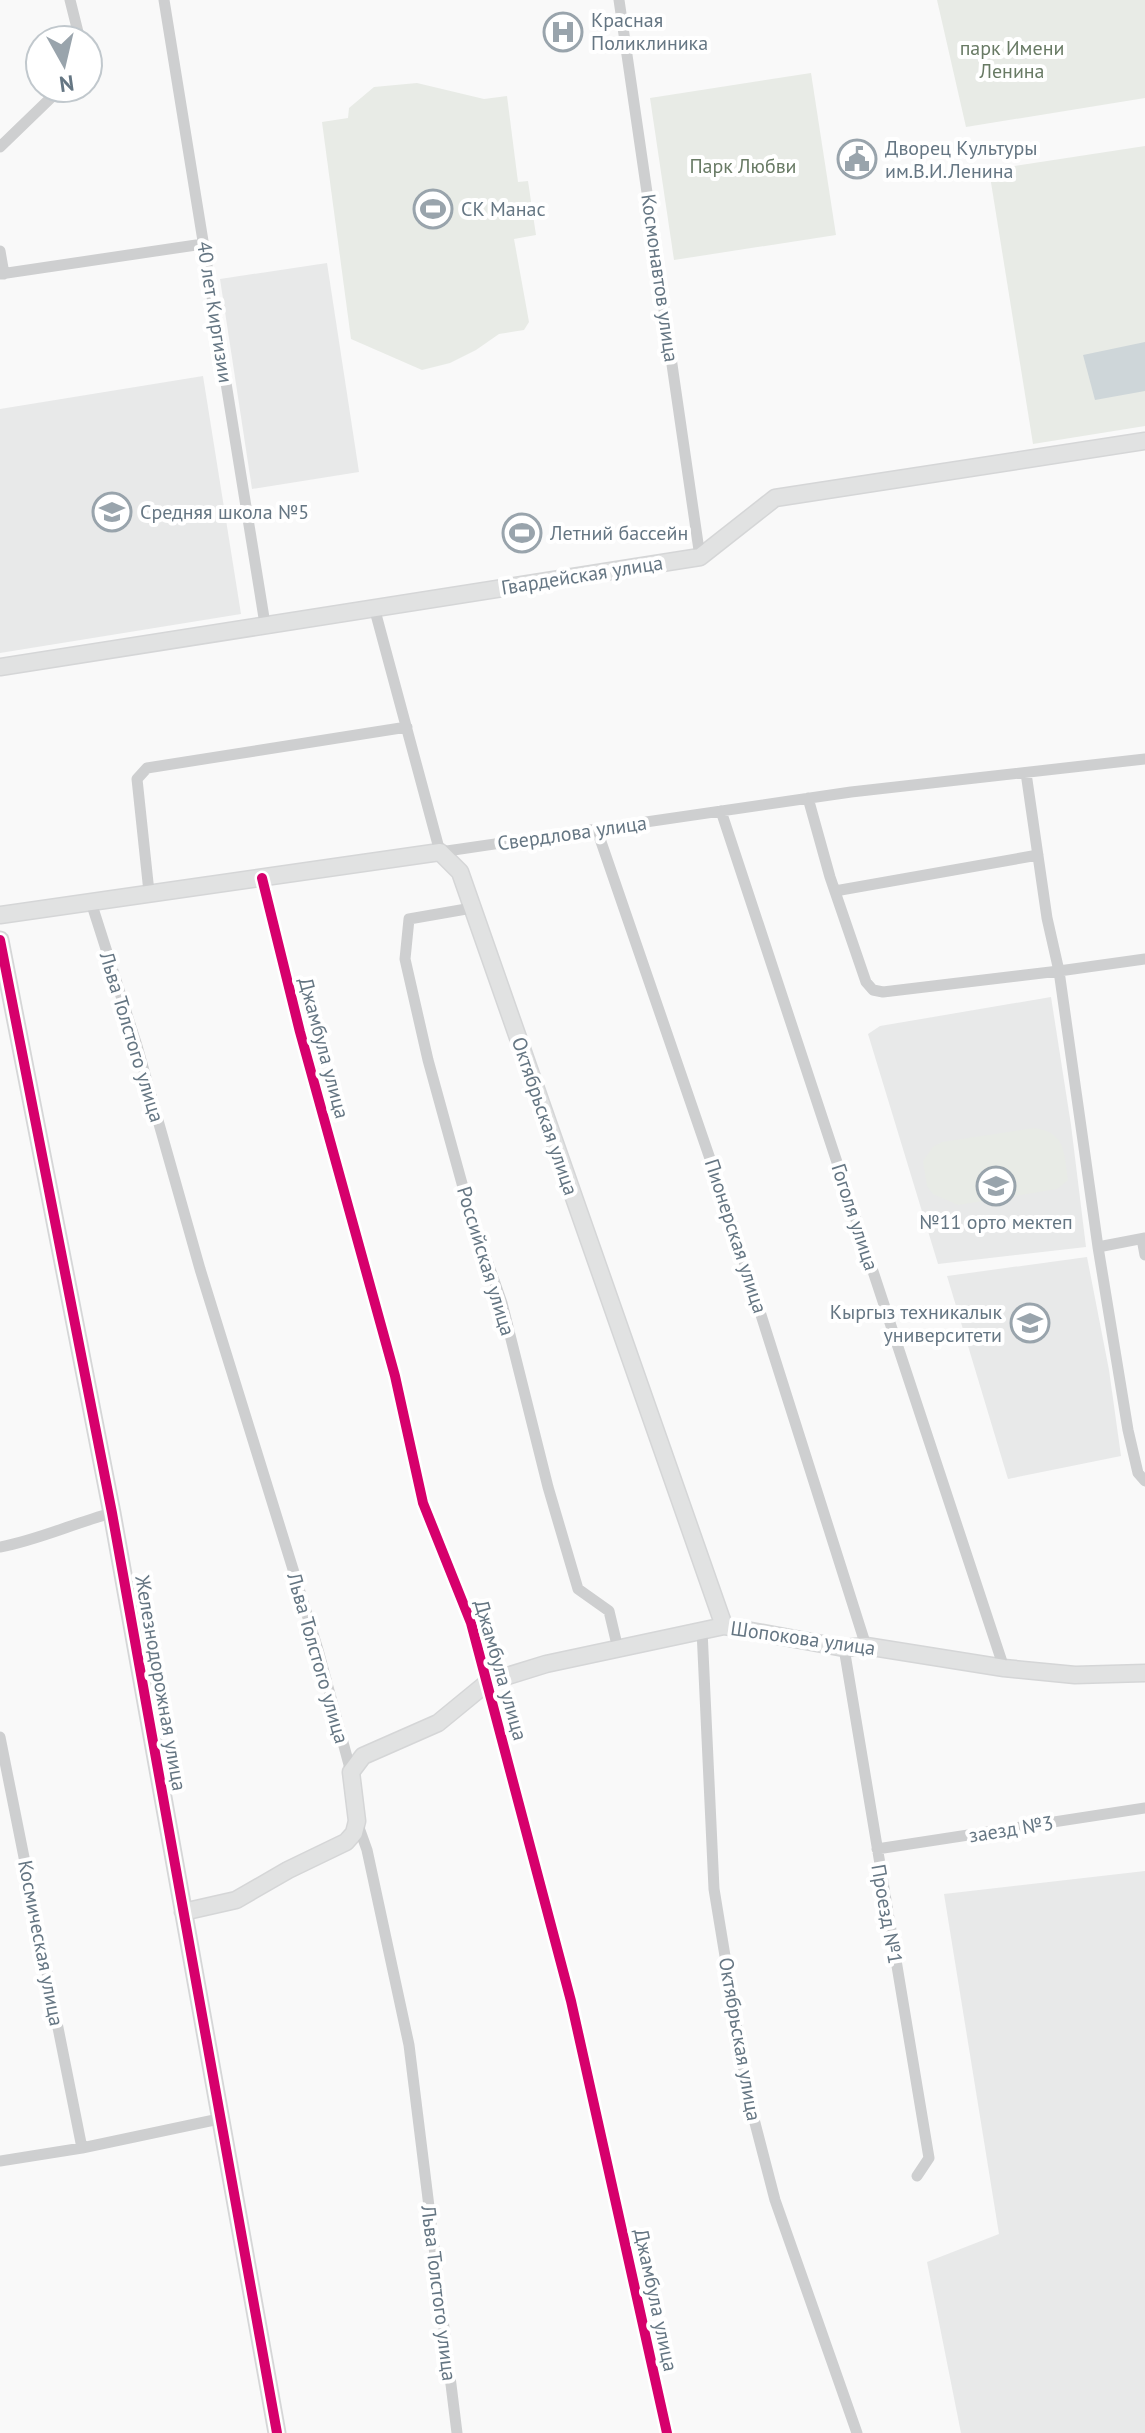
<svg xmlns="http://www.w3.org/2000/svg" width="1145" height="2433" font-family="'PT Sans',sans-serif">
<rect width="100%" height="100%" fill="#f9f9f9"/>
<path fill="#e8e9e9" d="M327 263 359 472 252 489 220 279Z
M203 376 241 614 0 653V409Z
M1051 997 1071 1125 1086 1247 938 1264 868 1034 880 1026Z
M1087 1257 1109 1370 1121 1456 1008 1479 947 1276Z
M1145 1871V2433H961L927 2262 999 2234 944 1894Z"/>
<path fill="#e8ebe6" d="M937 0H1145V98L966 127Z
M811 73 836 235 674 260 650 98Z
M417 83 484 99 507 96 518 182 528 181 536 235 514 239 529 322 524 330 499 334 476 350 450 363 422 370 351 339 322 122 348 118 349 108 374 87Z
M1145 146V426L1033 444 989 170Z
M1034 1128C1066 1132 1064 1153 1068 1180L1057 1189 958 1205 933 1194 927 1186 923 1161 933 1147 942 1142Z"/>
<path fill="#ced6d9" d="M1145 342V391L1095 400 1083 355Z"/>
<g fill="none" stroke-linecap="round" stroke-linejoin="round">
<defs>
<path id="secondary" d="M0 667 700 557 775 498 1145 441
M0 915 440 852 460 872 724 1626
M0 940 112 1513 277 2433
M183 1912 236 1900 288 1870 346 1842 354 1833 357 1821 351 1772 363 1756 438 1723 488 1682 546 1664 724 1626 844 1648 866 1646 1004 1668 1075 1675 1145 1673"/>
</defs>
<use href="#secondary" stroke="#d5d6d7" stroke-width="19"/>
<path stroke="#cecfd0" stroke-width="11" d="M70 0 80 40
M164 0 265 624
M619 0 700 557
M0 147 61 88
M0 251 4 274
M0 274 203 244
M374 607 440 852 851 792 1145 759
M808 798 830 877 866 982 873 990 883 992 1059 971 1047 918 1026 773
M721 811 1004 1668
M597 830 729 1214 866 1646
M262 878 300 1032 395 1376 423 1503 471 1623 571 2001 667 2433
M835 891 1038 855
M149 892 137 779 147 768 407 727
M91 902 137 1046 200 1269 318 1650 351 1772
M472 908 409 919 405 959 428 1060 469 1209 502 1303 548 1487 578 1589 609 1611 618 1649
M1145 959 1059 971 1098 1247 1128 1430 1138 1473 1145 1481
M1142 1239 1145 1255
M1098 1247 1145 1238
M0 1547C38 1540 74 1523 112 1513
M702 1630 714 1889 748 2096 775 2200 857 2433
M844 1648 929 2158 917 2176
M0 1737 82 2148
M357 1822 367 1850 409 2045 457 2433
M877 1849 1145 1808
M0 2161 82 2148 219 2119"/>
<use href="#secondary" stroke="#e1e2e2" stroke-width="16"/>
<defs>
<path id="cycleway" d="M262 878 300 1032 395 1376 423 1503 471 1623 571 2001 667 2433
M0 940 112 1513 277 2433"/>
</defs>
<use href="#cycleway" stroke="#fff" stroke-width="15"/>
<use href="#cycleway" stroke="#d6006c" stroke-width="10"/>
</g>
<defs>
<symbol id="hospital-ring" viewBox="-11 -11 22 22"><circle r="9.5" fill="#fff" stroke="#99a4ac" stroke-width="1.5"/><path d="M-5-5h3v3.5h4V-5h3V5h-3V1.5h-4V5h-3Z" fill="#99a4ac"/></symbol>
<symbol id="civic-ring" viewBox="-11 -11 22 22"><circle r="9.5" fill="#fff" stroke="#99a4ac" stroke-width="1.5"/><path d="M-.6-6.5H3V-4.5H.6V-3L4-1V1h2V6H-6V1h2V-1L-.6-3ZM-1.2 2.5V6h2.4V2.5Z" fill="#99a4ac"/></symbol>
<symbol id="stadium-ring" viewBox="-11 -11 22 22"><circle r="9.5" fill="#fff" stroke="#99a4ac" stroke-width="1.5"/><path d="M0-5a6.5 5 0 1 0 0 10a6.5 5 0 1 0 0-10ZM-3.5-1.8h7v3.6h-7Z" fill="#99a4ac"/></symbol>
<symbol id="school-ring" viewBox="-11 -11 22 22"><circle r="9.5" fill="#fff" stroke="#99a4ac" stroke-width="1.5"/><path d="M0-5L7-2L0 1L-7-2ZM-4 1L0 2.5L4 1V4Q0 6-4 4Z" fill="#99a4ac"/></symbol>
<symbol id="university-ring" viewBox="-11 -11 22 22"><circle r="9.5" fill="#fff" stroke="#99a4ac" stroke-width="1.5"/><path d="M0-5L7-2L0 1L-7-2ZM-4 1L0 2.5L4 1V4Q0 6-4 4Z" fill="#99a4ac"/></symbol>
</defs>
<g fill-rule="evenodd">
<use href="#hospital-ring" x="541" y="10" width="44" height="44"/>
<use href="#civic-ring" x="835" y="137" width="44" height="44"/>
<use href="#stadium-ring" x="411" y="187" width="44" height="44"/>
<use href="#school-ring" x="90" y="490" width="44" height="44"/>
<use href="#stadium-ring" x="500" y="511" width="44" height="44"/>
<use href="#school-ring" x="974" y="1164" width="44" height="44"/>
<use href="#university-ring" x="1008" y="1301" width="44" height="44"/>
</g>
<g text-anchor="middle" stroke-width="8" stroke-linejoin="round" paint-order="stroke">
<g font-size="20" fill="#657683" stroke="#fff" text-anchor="start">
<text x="591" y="27">Красная<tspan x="591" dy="23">Поликлиника</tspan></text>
<text x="885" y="155">Дворец Культуры<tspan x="885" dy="23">им.В.И.Ленина</tspan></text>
<text x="461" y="216">СК Манас</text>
<text x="140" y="519">Средняя школа №5</text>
<text x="550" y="540">Летний бассейн</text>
<text x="996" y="1229" text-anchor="middle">№11 орто мектеп</text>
<text x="1002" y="1319" text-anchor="end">Кыргыз техникалык<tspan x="1002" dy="23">университети</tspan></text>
</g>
<g font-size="20" fill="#687a64" stroke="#fff">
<text x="1012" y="55">парк Имени<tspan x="1012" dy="23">Ленина</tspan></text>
<text x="743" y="173">Парк Любви</text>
</g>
<g font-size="20" fill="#657683" stroke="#fff">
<text transform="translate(660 278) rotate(82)" y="7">Космонавтов улица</text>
<text transform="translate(215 312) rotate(81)" y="7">40 лет Киргизии</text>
<text transform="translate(582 575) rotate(-9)" y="7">Гвардейская улица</text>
<text transform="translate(572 833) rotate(-8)" y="7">Свердлова улица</text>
<text transform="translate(132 1037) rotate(73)" y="7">Льва Толстого улица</text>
<text transform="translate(324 1048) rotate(75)" y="7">Джамбула улица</text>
<text transform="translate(545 1116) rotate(71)" y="7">Октябрьская улица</text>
<text transform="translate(855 1217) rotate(72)" y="7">Гоголя улица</text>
<text transform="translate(736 1236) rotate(72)" y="7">Пионерская улица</text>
<text transform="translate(486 1261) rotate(73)" y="7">Российская улица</text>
<text transform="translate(803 1638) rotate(8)" y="7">Шопокова улица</text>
<text transform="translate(318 1658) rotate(74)" y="7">Льва Толстого улица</text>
<text transform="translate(501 1670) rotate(74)" y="7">Джамбула улица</text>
<text transform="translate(161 1683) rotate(80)" y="7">Железнодорожная улица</text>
<text transform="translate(1011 1829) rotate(-9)" y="7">заезд №3</text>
<text transform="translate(887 1914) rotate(80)" y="7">Проезд №1</text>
<text transform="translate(41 1943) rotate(79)" y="7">Космическая улица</text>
<text transform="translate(740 2039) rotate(80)" y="7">Октябрьская улица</text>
<text transform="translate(439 2293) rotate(83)" y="7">Льва Толстого улица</text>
<text transform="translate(656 2300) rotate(78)" y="7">Джамбула улица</text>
</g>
</g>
<g transform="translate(64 64) rotate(172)"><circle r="38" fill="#ffffff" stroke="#c1c8cd" stroke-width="2"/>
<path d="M0-6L14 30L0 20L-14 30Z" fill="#99a4ac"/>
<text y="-12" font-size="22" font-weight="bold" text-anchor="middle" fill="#657683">N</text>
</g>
</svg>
